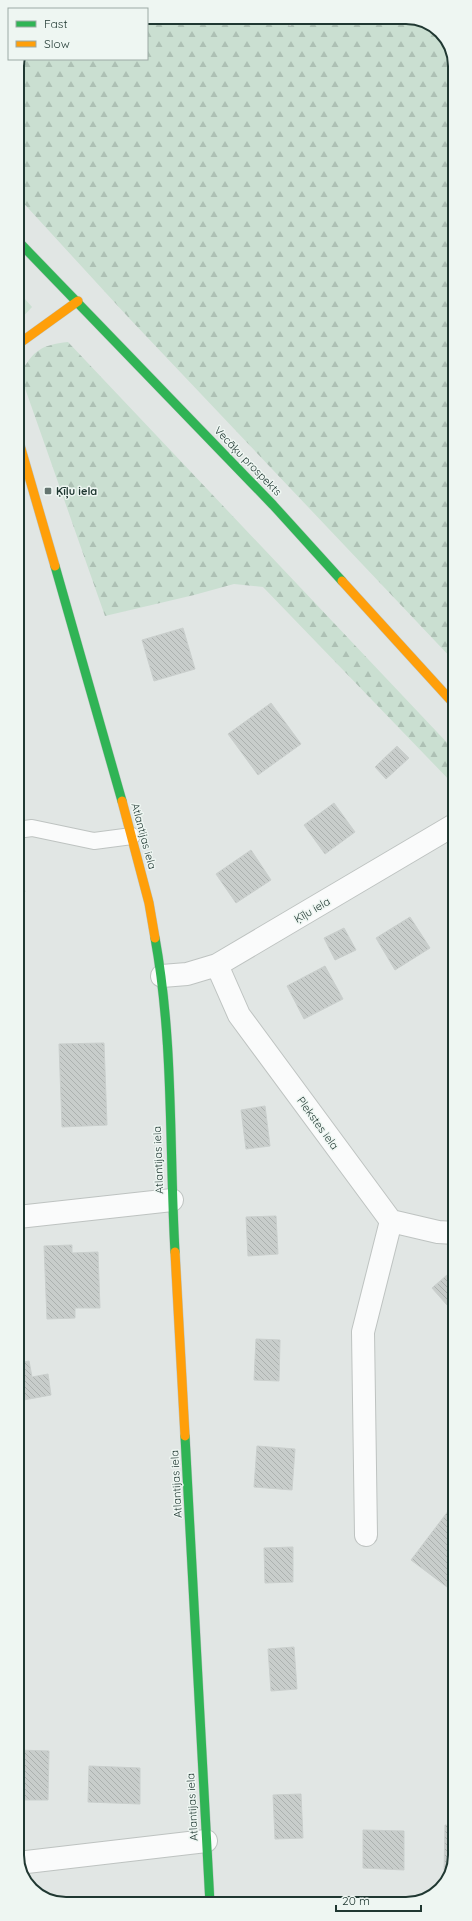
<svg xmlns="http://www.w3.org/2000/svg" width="472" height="1921" font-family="Quicksand,sans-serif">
<defs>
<pattern id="forest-firs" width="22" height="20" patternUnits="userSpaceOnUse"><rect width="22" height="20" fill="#cadfd1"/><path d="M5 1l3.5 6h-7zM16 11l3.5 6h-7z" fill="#adc0b4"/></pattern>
<pattern id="building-back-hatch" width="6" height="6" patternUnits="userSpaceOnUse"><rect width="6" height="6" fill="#c8cdcb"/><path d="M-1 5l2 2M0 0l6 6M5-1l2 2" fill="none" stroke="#acb1af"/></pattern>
</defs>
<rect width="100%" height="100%" fill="#e1e6e4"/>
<path fill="#cadfd1" d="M17 290 32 307 17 323Z"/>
<path fill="url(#forest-firs)" d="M147 17H412L440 31 454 57V661L128 317 17 196V66L20 59H147Z
M68 342 454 750V785L263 587 234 584 194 595 105 616 20 374C34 350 41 345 68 342Z"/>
<path fill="url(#building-back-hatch)" stroke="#cacfcd" d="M282 17H299L290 26Z
M183 628 195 669 154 681 142 640Z
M271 703 301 744 258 775 228 734Z
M397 746 409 758 386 779 375 767Z
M334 803 355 832 325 854 304 825Z
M251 850 271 880 236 903 216 874Z
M17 857 25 892 17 893Z
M410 917 430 948 395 970 376 938Z
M344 928 356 950 335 960 324 938Z
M325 966 343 999 304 1019 287 986Z
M104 1043 107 1125 62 1127 59 1044Z
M265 1106 270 1146 246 1149 241 1110Z
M276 1216 278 1254 248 1256 246 1217Z
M72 1245V1253L98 1252 100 1308H75V1318L47 1319 44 1246Z
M455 1268V1314L432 1288Z
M256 1339 280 1340 279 1381 254 1380Z
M29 1361 32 1377 48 1374 51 1395 18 1401V1363Z
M257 1446 295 1449 292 1490 254 1487Z
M452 1506 455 1508V1593L411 1560Z
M293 1547V1582L265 1583 264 1548Z
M294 1647 297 1689 271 1691 268 1649Z
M18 1750 49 1751 48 1800H18Z
M89 1766 140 1768V1804L88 1802Z
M301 1794 303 1838 275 1839 273 1795Z
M445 1825 455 1826V1855L448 1873H444Z
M363 1830 404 1831V1870L363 1868Z
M124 1898V1904H77V1899Z"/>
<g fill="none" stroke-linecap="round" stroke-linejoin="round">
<defs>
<path id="lane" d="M17 830 32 828 94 841 132 836"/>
<path id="street" d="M217 965 239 1015 391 1221 438 1232 455 1233
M162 976 187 974 217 965 454 825
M18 1217 172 1200
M366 1535 363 1332 391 1221
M18 1863 206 1841"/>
<path id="fast" d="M17 240 273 505 342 581
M55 566 122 801
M155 938C174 1042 169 1148 175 1252
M185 1436 210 1904"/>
<path id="slow" d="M17 345 78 301
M17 435 55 566
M342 581 454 704
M122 801 149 903 155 938
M175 1252 185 1436"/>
</defs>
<use href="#lane" stroke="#bec3c1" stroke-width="18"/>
<use href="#street" stroke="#bec3c1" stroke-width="24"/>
<use href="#fast" stroke="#bcc4c1" stroke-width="10"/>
<use href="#slow" stroke="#bcc4c1" stroke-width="10"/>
<use href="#lane" stroke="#fafbfb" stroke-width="16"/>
<use href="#street" stroke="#fafbfb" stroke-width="22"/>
<use href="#fast" stroke="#30b455" stroke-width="9"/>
<use href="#slow" stroke="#ff9f0a" stroke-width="9"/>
</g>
<rect fill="#647570" stroke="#eef6f2" stroke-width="1.5" x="44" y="487" width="8" height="8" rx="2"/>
<g text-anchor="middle" stroke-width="3" stroke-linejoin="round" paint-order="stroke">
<g font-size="11" fill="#203832" stroke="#eef6f2">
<text transform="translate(248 461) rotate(46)" y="4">Vecāķu prospekts</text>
<text transform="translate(144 836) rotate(75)" y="4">Atlantijas iela</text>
<text transform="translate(312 910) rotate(-30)" y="4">Ķīļu iela</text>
<text transform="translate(318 1123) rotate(54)" y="4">Plekstes iela</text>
<text transform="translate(158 1160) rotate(-92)" y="4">Atlantijas iela</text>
<text transform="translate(176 1484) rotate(-93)" y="4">Atlantijas iela</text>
<text transform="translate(192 1807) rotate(-93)" y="4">Atlantijas iela</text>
</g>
<g font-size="11" font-weight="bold" fill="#203832" stroke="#eef6f2" text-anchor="start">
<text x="56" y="495">Ķīļu iela</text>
</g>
</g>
<path d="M0 0H472V1921H0ZM66 24H406A42 42 0 0 1 448 66V1855A42 42 0 0 1 406 1897H66A42 42 0 0 1 24 1855V66A42 42 0 0 1 66 24Z" fill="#eef6f2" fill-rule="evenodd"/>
<path fill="none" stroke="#203832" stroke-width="2" d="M66 24H406A42 42 0 0 1 448 66V1855A42 42 0 0 1 406 1897H66A42 42 0 0 1 24 1855V66A42 42 0 0 1 66 24Z"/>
<rect x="8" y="8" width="140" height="52" fill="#eef6f2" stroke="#9caaa5"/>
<rect x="16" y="21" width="20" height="6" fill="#30b455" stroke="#9caaa5"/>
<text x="44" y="28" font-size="12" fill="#203832">Fast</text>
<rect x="16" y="41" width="20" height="6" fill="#ff9f0a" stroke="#9caaa5"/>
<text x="44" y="48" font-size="12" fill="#203832">Slow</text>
<path d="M336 1905v6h85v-6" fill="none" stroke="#203832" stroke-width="2"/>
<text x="342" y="1905" font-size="12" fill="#203832" stroke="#eef6f2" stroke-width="3" paint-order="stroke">20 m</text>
</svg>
